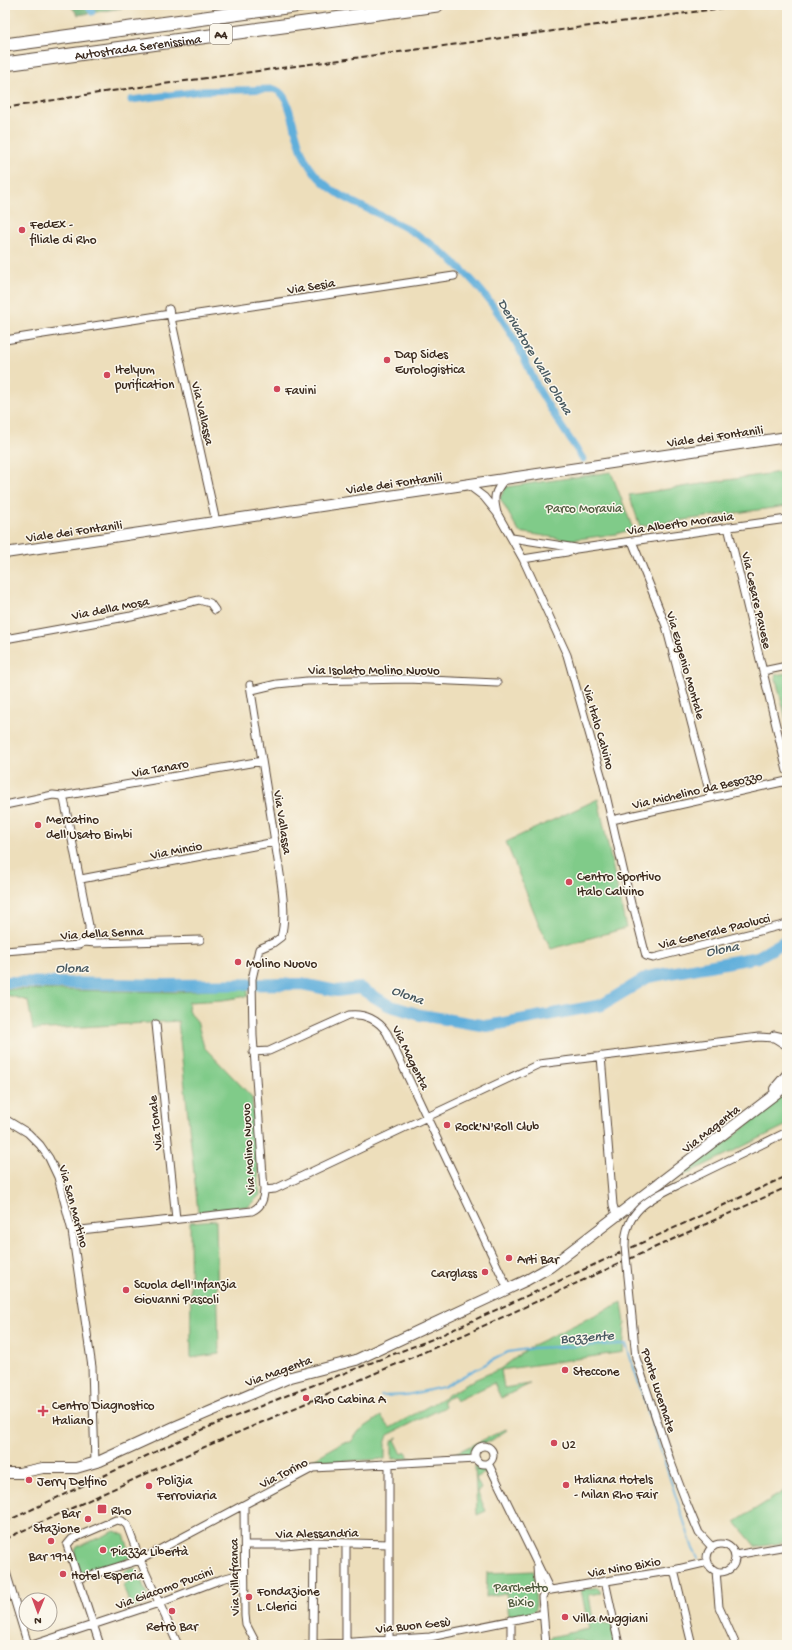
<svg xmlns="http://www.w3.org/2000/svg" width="792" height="1650" font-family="'Gochi Hand',sans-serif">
<rect width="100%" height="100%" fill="#fbf7ec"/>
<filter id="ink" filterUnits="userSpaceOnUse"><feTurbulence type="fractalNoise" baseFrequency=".025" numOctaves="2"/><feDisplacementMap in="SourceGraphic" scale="8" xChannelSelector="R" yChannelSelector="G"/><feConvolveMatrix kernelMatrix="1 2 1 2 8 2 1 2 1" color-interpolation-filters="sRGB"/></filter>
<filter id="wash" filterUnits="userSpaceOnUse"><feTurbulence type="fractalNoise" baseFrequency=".012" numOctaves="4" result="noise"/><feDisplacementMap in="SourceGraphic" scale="16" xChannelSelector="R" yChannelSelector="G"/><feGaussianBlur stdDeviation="0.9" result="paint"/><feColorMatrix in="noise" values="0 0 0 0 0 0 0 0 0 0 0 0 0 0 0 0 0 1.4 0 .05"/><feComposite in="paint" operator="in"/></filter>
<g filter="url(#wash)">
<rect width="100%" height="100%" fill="#eddebb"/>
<path fill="#80cb89" stroke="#5e7a54" d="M787 471V506L640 526 629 495Z
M611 472 633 529 616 534 570 540 519 532 500 498 506 487Z
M787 673V724L775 675Z
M598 799 626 928 551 949 538 922 506 842Z
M248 988V996L223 1000 189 1002 188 1011 197 1021 204 1047 252 1097 260 1195 249 1206 198 1212 178 1021 33 1030 28 1001 11 996 5 995V989L176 992Z
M787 1092V1125L672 1181 729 1140Z
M216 1220 219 1354 191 1358 190 1222Z
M622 1302 625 1324 623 1352 501 1370 504 1388 530 1384 501 1398 494 1383 456 1401 453 1396 443 1400 445 1407 388 1435 385 1444V1459L311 1463 310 1461 342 1443 351 1442 359 1431 381 1416 390 1428 476 1379 500 1369 533 1345Z
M506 1429 507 1430 489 1442 476 1445 470 1454 466 1456 392 1459V1441L398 1437 395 1440 402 1454 406 1452 409 1458 451 1455Z
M475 1466 485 1470 493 1485 492 1486 485 1473 476 1478 481 1489 477 1491 486 1511 477 1515Z
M787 1489V1542L756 1547 735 1522Z
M115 1531 124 1535 132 1557 81 1574C78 1566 71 1555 77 1547Z
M136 1568 150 1602 131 1609 123 1585 128 1583 124 1571Z
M534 1571 536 1608 532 1613 509 1617 506 1593 486 1597 487 1573Z
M598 1587 601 1593 589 1595 593 1620 603 1619 604 1624 611 1623 617 1645H598L573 1639 571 1645H550V1637L589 1629 581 1590Z"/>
<path fill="#68af75" stroke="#526c4a" d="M70 5H120L122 8 78 15Z"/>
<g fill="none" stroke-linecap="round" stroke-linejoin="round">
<path stroke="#61afdb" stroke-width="2" d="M381 1396 407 1395 443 1387 508 1352 534 1348 626 1344 693 1549 698 1558"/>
<path stroke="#61afdb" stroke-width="7" d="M89 7 92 12
M131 100 201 91 273 89C278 90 282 93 285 98 296 121 296 150 313 171 331 195 360 205 386 218 408 228 429 241 447 256 475 280 498 309 515 341 524 357 531 374 539 390 552 413 568 436 583 459"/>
<path stroke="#61afdb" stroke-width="12" d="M5 982 162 985 302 984 337 991 360 988 388 1005 420 1015 487 1026 602 1005 648 977 758 957 787 940"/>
</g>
</g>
<g filter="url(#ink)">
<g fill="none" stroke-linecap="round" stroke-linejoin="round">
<defs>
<path id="street" d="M169 309 216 522
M171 318 454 276
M5 340 170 314
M468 485 484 497 497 513C493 497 494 492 505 479
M497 513 523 559 567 655 603 782 632 908 634 909 646 956 653 958 787 924
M728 527 787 771
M512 538 576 548
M632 541 666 626 711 798
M523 559 567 552 576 549 787 519
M5 639 131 616 199 600 210 603 215 610
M763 671 787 666
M252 690 277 684 307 681 407 679 497 683
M62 796 262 761
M5 805 53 795 62 796 64 799 89 926V935L84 942
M612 820 787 781
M81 879 275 842
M5 951 79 945 84 942 96 943 200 940
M156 1024 176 1219
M774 1035 787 1038
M253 1052 269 1051 349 1015C364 1013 379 1020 387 1033L508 1289
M601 1056 613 1205 616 1215
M5 1119 28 1133 40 1145 49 1158 58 1177 72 1231 92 1367 95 1463
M684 1182 787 1132
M264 1190 275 1189 539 1064 759 1037 774 1038 787 1046
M72 1231 252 1211C261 1207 264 1199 264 1190L253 1036 252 979 259 949 273 943 281 937C287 916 282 889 279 867L250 685
M475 1455a9 9 0 1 1 18 0a9 9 0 1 1-18 0Z
M488 1463 550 1590
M389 1465V1645
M686 1502 699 1533 712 1547
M244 1506 245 1615 246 1624 257 1645
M346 1543V1641
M707 1558a14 14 0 1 1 28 0a14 14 0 1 1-28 0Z
M245 1545H286L314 1542 389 1544
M735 1555 787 1546
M537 1566C538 1575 536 1587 545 1591
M674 1570 692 1645
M716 1571 719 1607 736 1645
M6 1572 28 1645
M78 1579 140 1560 313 1468 476 1459
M605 1581 619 1645
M545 1591 674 1570 708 1562
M545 1591 542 1597 546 1645
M511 1620V1645
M313 1643 314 1542
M32 1645 159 1603 222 1579 244 1573
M100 1645 67 1545 72 1539 116 1520 122 1521 127 1525 140 1560 178 1645
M307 1645 430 1637 543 1614"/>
<path id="secondary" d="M5 553 787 437
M775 1089 787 1075
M5 1473H24
M19 1473 43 1468H76L100 1461 174 1427 291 1377 356 1360 527 1280 550 1267 787 1085"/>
<g id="highway">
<path d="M5 45 301 5"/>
<path id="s1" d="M5 64 437 5"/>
</g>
</defs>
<use href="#street" stroke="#564536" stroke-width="9"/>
<use href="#secondary" stroke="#564536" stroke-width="12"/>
<use href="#highway" stroke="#564536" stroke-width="15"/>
<use href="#street" stroke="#fff" stroke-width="7"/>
<use href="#secondary" stroke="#fff" stroke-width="10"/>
<use href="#highway" stroke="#fff" stroke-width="13"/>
<path stroke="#3b2a1e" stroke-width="2" stroke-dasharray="6 3" stroke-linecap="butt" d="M5 108 104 92 745 5
M5 1522 204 1429 288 1395 435 1338 787 1176
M5 1539 193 1452 459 1337 787 1187"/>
<defs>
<path id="street-bridge" d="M684 1182C654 1197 625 1207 625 1246L636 1358 670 1460 686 1502"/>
</defs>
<use href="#street-bridge" stroke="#564536" stroke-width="9" stroke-linecap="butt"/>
<use href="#street-bridge" stroke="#fff" stroke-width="7"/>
</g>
</g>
<g fill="#d1495b" stroke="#fbf7ec" stroke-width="1.5">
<circle cx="22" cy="230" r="4"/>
<circle cx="387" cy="360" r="4"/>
<circle cx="107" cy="375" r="4"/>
<circle cx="277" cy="389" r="4"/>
<circle cx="38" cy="825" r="4"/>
<circle cx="569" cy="882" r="4"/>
<circle cx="238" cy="962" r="4"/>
<circle cx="447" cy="1125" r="4"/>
<circle cx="509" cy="1258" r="4"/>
<circle cx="485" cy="1272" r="4"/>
<circle cx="126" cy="1290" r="4"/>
<circle cx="565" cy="1370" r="4"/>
<circle cx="306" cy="1398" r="4"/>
<path d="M41 1405h4v4h4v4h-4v4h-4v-4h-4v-4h4z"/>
<circle cx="554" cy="1443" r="4"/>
<circle cx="29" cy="1480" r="4"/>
<circle cx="566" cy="1485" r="4"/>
<circle cx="149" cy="1486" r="4"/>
<rect x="97" y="1504" width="10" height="10" rx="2"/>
<circle cx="88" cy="1519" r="4"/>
<circle cx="51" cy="1541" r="4"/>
<circle cx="103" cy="1550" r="4"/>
<circle cx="63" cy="1574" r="4"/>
<circle cx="249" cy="1597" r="4"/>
<circle cx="172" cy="1611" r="4"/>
<circle cx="565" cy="1617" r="4"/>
</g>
<g text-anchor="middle" stroke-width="3" stroke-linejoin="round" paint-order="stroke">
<rect fill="#fbf7ec" stroke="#75685c" stroke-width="1" x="210" y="24" width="22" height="20" rx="3"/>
<g font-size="12" font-weight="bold" fill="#3b2a1e">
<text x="221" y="38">A4</text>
</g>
<g font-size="13" fill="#3b2a1e" stroke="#fbf7ec">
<text dy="5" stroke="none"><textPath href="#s1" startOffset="134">Autostrada Serenissima</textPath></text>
<text transform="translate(311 285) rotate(-9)" y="5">Via Sesia</text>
<text transform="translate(204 413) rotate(77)" y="5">Via Vallassa</text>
<text transform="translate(715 435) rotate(-8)" y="5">Viale dei Fontanili</text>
<text transform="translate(394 482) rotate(-8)" y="5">Viale dei Fontanili</text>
<text transform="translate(680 522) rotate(-8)" y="5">Via Alberto Moravia</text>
<text transform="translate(74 530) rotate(-8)" y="5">Viale dei Fontanili</text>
<text transform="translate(758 600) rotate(77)" y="5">Via Cesare Pavese</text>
<text transform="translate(110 607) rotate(-11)" y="5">Via della Mosa</text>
<text transform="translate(687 665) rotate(74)" y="5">Via Eugenio Montale</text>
<text x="374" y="674">Via Isolato Molino Nuovo</text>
<text transform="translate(600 727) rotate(74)" y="5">Via Italo Calvino</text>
<text transform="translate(160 767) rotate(-10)" y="5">Via Tanaro</text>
<text transform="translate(697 789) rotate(-13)" y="5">Via Michelino da Besozzo</text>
<text transform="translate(284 822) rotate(81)" y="5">Via Vallassa</text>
<text transform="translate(176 849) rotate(-11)" y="5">Via Mincio</text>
<text transform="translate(714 930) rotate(-14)" y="5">Via Generale Paolucci</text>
<text transform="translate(102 932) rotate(-3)" y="5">Via della Senna</text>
<text transform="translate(412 1057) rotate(64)" y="5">Via Magenta</text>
<text transform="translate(154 1123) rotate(-96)" y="5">Via Tonale</text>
<text transform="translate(710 1128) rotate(-38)" y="5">Via Magenta</text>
<text transform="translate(247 1149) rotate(-93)" y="5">Via Molino Nuovo</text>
<text transform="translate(75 1206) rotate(75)" y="5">Via San Martino</text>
<text transform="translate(278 1370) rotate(-20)" y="5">Via Magenta</text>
<text transform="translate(660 1390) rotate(72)" y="5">Ponte Lucernate</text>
<text transform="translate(283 1472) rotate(-27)" y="5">Via Torino</text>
<text transform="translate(317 1532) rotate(-1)" y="5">Via Alessandria</text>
<text transform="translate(624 1566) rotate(-10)" y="5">Via Nino Bixio</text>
<text transform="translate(233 1577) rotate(-91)" y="5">Via Villafranca</text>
<text transform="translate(164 1587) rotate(-20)" y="5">Via Giacomo Puccini</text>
<text transform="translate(413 1624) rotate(-6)" y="5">Via Buon Gesù</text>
</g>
<g font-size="13" fill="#3b2a1e" stroke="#fbf7ec" text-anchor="start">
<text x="30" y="228">FedEx -<tspan x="30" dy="15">filiale di Rho</tspan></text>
<text x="395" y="358">Dap Sides<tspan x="395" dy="15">Eurologistica</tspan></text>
<text x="115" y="373">Itelyum<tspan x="115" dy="15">purification</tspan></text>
<text x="285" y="394">Favini</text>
<text x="46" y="823">Mercatino<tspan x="46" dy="15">dell'Usato Bimbi</tspan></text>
<text x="577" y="880">Centro Sportivo<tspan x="577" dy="15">Italo Calvino</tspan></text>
<text x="246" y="967">Molino Nuovo</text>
<text x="455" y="1130">Rock'N'Roll Club</text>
<text x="517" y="1263">Arti Bar</text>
<text x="477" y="1277" text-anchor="end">Carglass</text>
<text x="134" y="1288">Scuola dell'Infanzia<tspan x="134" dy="15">Giovanni Pascoli</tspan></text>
<text x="573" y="1375">Steccone</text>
<text x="314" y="1403">Rho Cabina A</text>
<text x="52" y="1409">Centro Diagnostico<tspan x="52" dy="15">Italiano</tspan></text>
<text x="562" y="1448">U2</text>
<text x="574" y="1483">Italiana Hotels<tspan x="574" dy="15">- Milan Rho Fair</tspan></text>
<text x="157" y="1484">Polizia<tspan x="157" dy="15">Ferroviaria</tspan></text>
<text x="37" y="1485">Jerry Delfino</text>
<text x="111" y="1514">Rho</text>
<text x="80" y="1517" text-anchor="end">Bar<tspan x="80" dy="15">Stazione</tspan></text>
<text x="111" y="1555">Piazza Libertà</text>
<text x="51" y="1560" text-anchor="middle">Bar 1914</text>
<text x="71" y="1579">Hotel Esperia</text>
<text x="257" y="1595">Fondazione<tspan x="257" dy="15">L.Clerici</tspan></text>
<text x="573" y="1622">Villa Muggiani</text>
<text x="172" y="1630" text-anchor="middle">Retrò Bar</text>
</g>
<g font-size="13" fill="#505a3e" stroke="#fbf7ec">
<text x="584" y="512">Parco Moravia</text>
<text x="521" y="1591">Parchetto<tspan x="521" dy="15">Bixio</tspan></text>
</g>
<g font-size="14" font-style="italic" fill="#485960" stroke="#fbf7ec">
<text transform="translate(536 356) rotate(59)" y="5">Derivatore Valle Olona</text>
<text transform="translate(722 948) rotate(-11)" y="5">Olona</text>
<text x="72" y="972">Olona</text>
<text transform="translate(408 994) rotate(20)" y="5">Olona</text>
<text transform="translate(587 1336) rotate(-4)" y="5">Bozzente</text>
</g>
</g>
<rect width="792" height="1650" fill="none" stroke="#fbf7ec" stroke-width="20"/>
<g transform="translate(38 1612) rotate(181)"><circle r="19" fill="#fbf7ec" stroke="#aea59a"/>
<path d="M0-3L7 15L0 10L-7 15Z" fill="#d1495b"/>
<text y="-6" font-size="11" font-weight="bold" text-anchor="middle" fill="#3b2a1e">N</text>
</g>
</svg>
